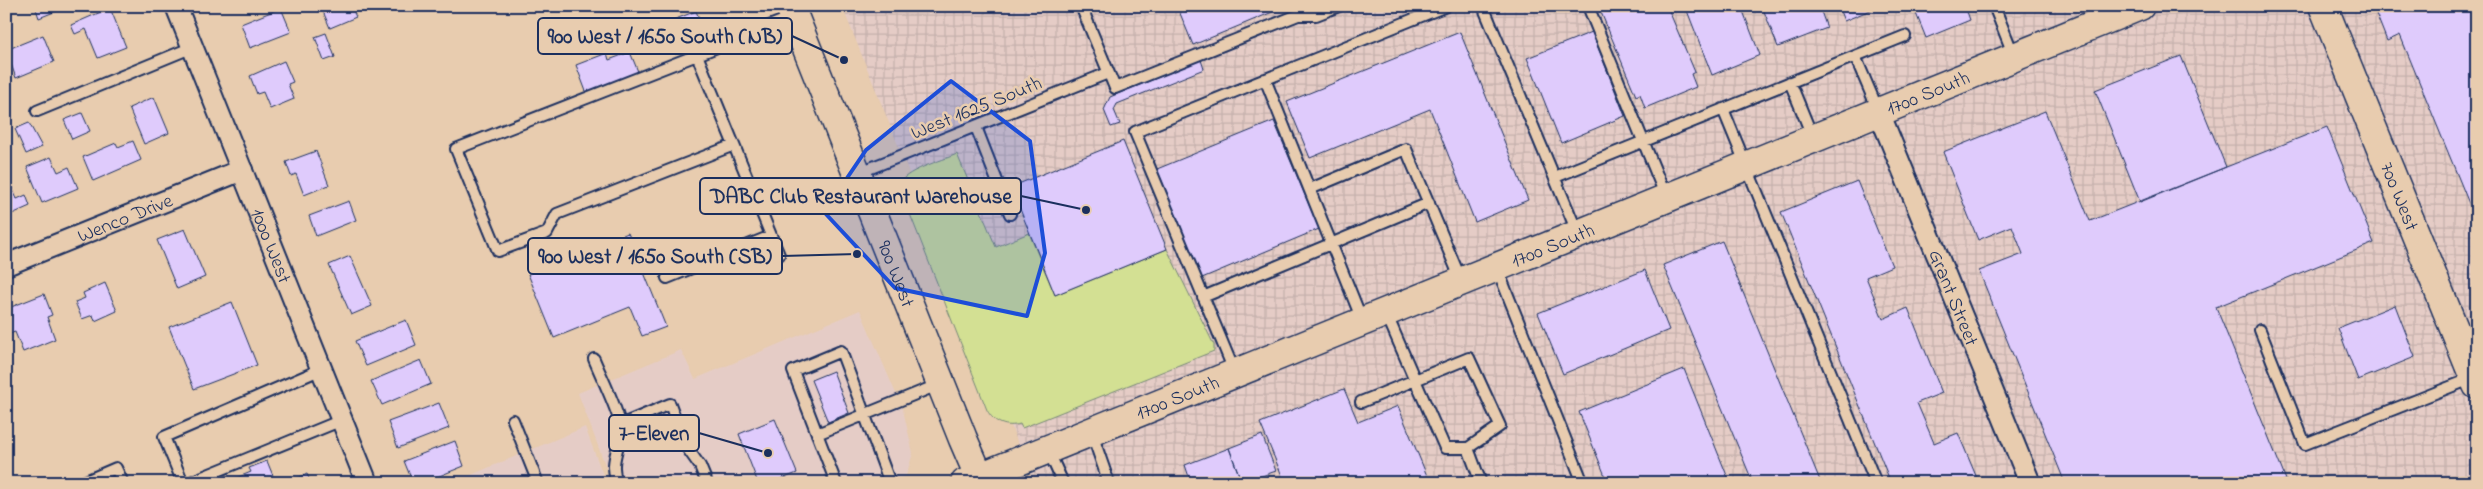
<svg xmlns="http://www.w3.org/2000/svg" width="2483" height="489" font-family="'Indie Flower',sans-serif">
<defs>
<pattern id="industrial-grid" width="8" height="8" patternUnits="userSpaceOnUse" patternTransform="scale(1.25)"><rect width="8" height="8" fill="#e5ccc6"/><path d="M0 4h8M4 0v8" fill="none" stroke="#c4b0ac"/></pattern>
</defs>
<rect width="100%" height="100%" fill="#e8ccaf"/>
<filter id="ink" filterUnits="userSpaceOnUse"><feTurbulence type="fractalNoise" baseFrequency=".02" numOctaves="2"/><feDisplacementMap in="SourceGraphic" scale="10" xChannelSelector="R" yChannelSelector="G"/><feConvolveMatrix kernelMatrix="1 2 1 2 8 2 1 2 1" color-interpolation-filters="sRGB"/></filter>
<g filter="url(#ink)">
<path fill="#e5ccc6" d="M860 310 903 410 913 453 906 476 889 483H612L578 393 681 350 695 379Z
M585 427 606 483H452Z"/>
<path fill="url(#industrial-grid)" d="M842 6H2477V483H1034Z"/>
<path fill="#d3e093" stroke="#778878" d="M957 154 996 247 1029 233 1055 295 1167 249 1214 345V351L1022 428 1020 424C1006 428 994 423 987 410L899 186C901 171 944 160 957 154Z"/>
<path fill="#dfcbfc" stroke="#1b2f5e" d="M35 6H69L39 18Z
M327 6H351L356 17 330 28 322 9Z
M1177 6H1287L1193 45Z
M1608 6H1667L1695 72 1691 74 1696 87 1645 108 1640 94 1636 96 1600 10Z
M1691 6H1741L1760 55 1712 75 1686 8Z
M1762 6H1819L1827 28 1778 47Z
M1838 6H1880L1844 21Z
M1913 6H1965L1970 20 1926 38Z
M2373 6H2477V223L2400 35 2387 41Z
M110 8 126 47 98 58 86 29 75 34 71 25Z
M281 8 291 32 250 48 241 24Z
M696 11 706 36 672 50 661 25Z
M1460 32 1528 200 1475 222 1430 109 1310 158 1287 102Z
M1592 32 1625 116 1561 143 1527 58Z
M326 33 335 57 324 61 315 37Z
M43 35 54 62 16 78 6 50Z
M630 52 639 74 587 94 576 65 607 53 609 60Z
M2181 56 2226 167 2140 202 2095 90Z
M1201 60 1204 69 1117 104 1114 110 1120 124 1111 127 1104 110 1110 97Z
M284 61 293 82 288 84 294 99 270 109 263 92 257 94 250 76Z
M154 97 169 133 144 144 129 108Z
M2045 111 2090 221 2327 127 2374 243 2216 307 2286 480 2278 483H2065L1979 271 2023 254 2012 226 1978 240 1943 152Z
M82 113 90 131 72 139 64 120Z
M1274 121 1319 229 1202 278 1157 169Z
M29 123 42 147 26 154 15 129Z
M133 141 141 160 93 181 83 157 116 143 118 147Z
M1123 141 1167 249 1055 295 1011 187Z
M316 151 329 185 304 195 296 174 291 176 286 162Z
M51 157 58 172 69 167 78 188 42 203 27 167Z
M6 174 17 199 26 195 30 206 12 214 9 206 6 207Z
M1857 181 1892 266 1866 277 1883 319 1908 308 1942 393 1917 403 1934 443 1958 433 1979 483H1891L1781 212Z
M349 201 356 220 316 236 309 216Z
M185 229 205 277 177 289 157 240Z
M628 233 666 327 642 336 630 307 554 338 528 274Z
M1722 241 1821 483H1753L1663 265Z
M350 256 372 306 351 315 329 265Z
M1645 270 1669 330 1563 374 1538 313Z
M105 283 117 311 95 321 93 315 82 319 75 302 85 298 83 293Z
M44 294 52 315 47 317 55 339 23 352 15 332 9 334 6 327V309Z
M232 302 257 365 194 389 169 327Z
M2395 305 2415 357 2358 380 2338 328Z
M406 320 416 345 366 366 355 341Z
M421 360 431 384 382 405 371 381Z
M1684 369 1730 483H1608L1579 412Z
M833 371 849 413 828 422 811 380Z
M1344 389 1358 422 1398 406 1430 483H1285L1260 423Z
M439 403 449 428 398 448 388 422Z
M775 419 797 473 772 483H758L739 434Z
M1262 435 1276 471 1242 483 1229 448Z
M455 441 464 466 422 483H413L404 461Z
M1229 448 1242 483H1191L1185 465Z
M267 461 276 483H224L251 472 249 468Z
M307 474 311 483H285Z"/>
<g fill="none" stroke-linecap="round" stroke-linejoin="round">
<defs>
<path id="lane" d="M1081 6 1115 88 1298 15H1316L1339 6
M1483 6 1578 234
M1588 6 1666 197
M1994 6 2014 56
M697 55 456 149 498 251 547 233 557 214 734 145
M1855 56 1878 110
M1265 79 1362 320
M1790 82 1813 138
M1723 109 1876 483
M37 111 193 47
M976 127 1010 214
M858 173 1108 73
M1555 177 1905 36
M1310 189 1406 149 1461 280
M779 255 697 55 792 17
M1497 268 1583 483
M667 278 771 236
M1203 297 1429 203
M1386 313 1415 380 1469 358 1500 426 1468 448 1481 483
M2260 330 2305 444 2473 378
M594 359C600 374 619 412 620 425 622 448 608 459 617 483
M1235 373 1135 132 1446 6
M1361 402 1415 380 1445 448H1468
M513 420 538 483
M620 425 670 404 685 445 700 466 707 483
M817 434 940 384
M1092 434 1108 480 1102 483
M1048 450 1063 483
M81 483 116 468 123 483
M183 483 164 437 322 369
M188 483 342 420
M836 483 793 371 841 351 890 483"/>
<g id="street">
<path id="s1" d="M176 6 367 483"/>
<path id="s2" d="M1879 112 2030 483"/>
<path id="s3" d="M6 265 242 170"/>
</g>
<g id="secondary">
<path id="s4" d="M790 6 963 439 982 483"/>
<path id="s5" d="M2323 6 2477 385"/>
<path id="s6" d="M965 483 2140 6"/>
</g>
</defs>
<use href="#lane" stroke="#1b2f5e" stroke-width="14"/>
<use href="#street" stroke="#1b2f5e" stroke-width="24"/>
<use href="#secondary" stroke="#1b2f5e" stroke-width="31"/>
<use href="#lane" stroke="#e8ccaf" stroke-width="10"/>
<use href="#street" stroke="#e8ccaf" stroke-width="20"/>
<use href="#secondary" stroke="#e8ccaf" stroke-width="28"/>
</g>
</g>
<path fill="#1d4ed8" fill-opacity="0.2" stroke="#1d4ed8" stroke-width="4" stroke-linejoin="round" d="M951 81 1030 141 1045 253 1027 316 895 288 824 212 866 150Z"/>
<g text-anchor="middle" stroke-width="5" stroke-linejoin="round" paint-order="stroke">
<g font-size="20" fill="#1b2f5e" stroke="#e8ccaf">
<text dy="7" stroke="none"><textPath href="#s6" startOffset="1039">1700 South</textPath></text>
<text transform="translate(976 107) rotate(-22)" y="7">West 1625 South</text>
<text dy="7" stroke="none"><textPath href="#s5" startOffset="205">700 West</textPath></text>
<text dy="7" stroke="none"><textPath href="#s3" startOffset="128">Wenco Drive</textPath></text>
<text dy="7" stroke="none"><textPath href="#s1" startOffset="258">1000 West</textPath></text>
<text dy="7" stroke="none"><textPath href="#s6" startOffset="634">1700 South</textPath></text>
<text dy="7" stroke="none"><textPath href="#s4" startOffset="288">900 West</textPath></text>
<text dy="7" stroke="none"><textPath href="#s2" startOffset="200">Grant Street</textPath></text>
<text dy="7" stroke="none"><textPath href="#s6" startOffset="229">1700 South</textPath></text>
</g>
</g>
<path fill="none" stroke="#1b2f5e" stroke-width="2" d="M844 60L792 36M1086 210L1021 196M857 254L782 256M768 453L699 433"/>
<g fill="#1b2f5e" stroke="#e8ccaf" stroke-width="2">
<circle cx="844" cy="60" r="5"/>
<circle cx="1086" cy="210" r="5"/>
<circle cx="857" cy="254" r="5"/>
<circle cx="768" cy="453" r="5"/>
</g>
<g fill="#e8ccaf" stroke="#1b2f5e" stroke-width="2">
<rect x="538" y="18" width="254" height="36" rx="5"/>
<rect x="700" y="178" width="321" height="36" rx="5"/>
<rect x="528" y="238" width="254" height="36" rx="5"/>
<rect x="609" y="415" width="90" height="36" rx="5"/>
</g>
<g font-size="21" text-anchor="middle" font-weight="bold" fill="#1b2f5e">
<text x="665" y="43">900 West / 1650 South (NB)</text>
<text x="861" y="203">DABC Club Restaurant Warehouse</text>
<text x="655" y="263">900 West / 1650 South (SB)</text>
<text x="654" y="440">7-Eleven</text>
</g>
<rect width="2483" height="489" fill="none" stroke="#e8ccaf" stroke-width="25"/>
<rect x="12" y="12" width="2458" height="464" fill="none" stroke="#1b2f5e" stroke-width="2" filter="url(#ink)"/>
</svg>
